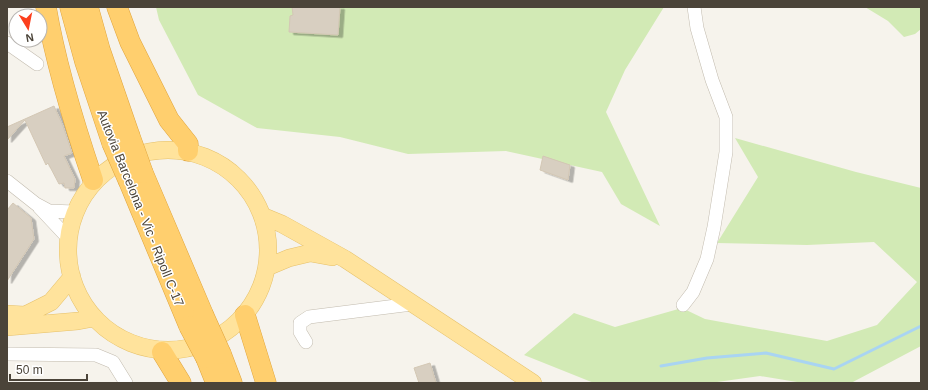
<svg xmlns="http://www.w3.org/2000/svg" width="928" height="390" font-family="Helvetica,sans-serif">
<defs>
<filter id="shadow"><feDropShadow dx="4.5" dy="2.5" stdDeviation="0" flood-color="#0004"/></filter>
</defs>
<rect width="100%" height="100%" fill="#f6f3ec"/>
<path fill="#d2eab5" d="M156 7H664L625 70 606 112 660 226 621 204 602 172 506 151 408 154 340 137 257 128 198 95 159 20Z
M865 7H921V29L915 34 904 37 888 21Z
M735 138 856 172 921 188V346L851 383H803L760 376 710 383H594L524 355 574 313 615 327 682 308 705 319 827 341 877 325 917 282 874 242 807 245 717 243 758 177Z"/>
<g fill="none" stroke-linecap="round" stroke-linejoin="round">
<path stroke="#a9d4f2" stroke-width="3" d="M661 366 707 358 766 353 834 369 921 326"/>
</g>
<path fill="#d8cfc1" stroke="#d3c7b4" filter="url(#shadow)" d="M292 7H340L338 35 289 32 290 16 293 15Z
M54 106 63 126 72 153 64 156 75 179 74 188H65L64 183 59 184 48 163 46 165 25 120 7 140V127Z
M543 156 570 165 568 180 540 170Z
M13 203 31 218 34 239 7 281V210Z
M430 363 436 383H419L414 368Z"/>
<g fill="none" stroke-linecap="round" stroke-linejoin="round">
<defs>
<path id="minor" d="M7 43 37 64
M7 181 36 204 49 211 74 212
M39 207 69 239
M683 305 693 292 707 259 714 227 726 152V117L712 80 697 28 694 7
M306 342 300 332V323L309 317 412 304
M7 354 96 355 113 362 126 383"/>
<path id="major" d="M68 250a100 100 0 1 1 200 0a100 100 0 1 1-200 0Z
M265 217 282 224 345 259 533 383
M270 266 289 258 310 253 332 257
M7 314 25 315 51 302 72 277
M7 327 78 321 94 318"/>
<path id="highway" d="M46 7C56 66 74 124 93 180
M70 7 85 62 112 143
M88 7 100 50 129 134
M117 7 130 42 169 120 188 144V151
M143 173 203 314
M129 182 189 326
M245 315 266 383
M162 352 181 383
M221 354 232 383
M206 358 216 383"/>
</defs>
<use href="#minor" stroke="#c2bbae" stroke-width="14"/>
<use href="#major" stroke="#e6c16a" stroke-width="18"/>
<use href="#highway" stroke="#e0a43c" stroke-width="21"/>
<use href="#minor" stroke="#fff" stroke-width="13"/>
<use href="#major" stroke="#ffe39c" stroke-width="17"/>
<use href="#highway" stroke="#ffcf6e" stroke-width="20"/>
<defs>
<path id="highway-bridge" d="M129 134 143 173
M112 143 129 182
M203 314 221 354
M189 326 206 358"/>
</defs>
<use href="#highway-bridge" stroke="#e0a43c" stroke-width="21" stroke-linecap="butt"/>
<use href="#highway-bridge" stroke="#ffcf6e" stroke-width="20"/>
</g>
<g text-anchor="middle" stroke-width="3" stroke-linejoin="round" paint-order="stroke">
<g font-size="13" fill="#4b4439" stroke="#fff">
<text transform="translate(141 208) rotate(68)" y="5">Autovia Barcelona - Vic - Ripoll C-17</text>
</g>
</g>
<rect width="928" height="390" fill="none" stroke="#4b4439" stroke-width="16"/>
<g transform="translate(28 28) rotate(170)"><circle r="19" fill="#ffffff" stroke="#b7b4b0"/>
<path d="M0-3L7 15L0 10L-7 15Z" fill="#fc3f1d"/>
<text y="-6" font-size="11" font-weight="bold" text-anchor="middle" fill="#4b4439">N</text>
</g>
<path d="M10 374v6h77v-6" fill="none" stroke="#4b4439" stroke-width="2"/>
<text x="16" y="374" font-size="12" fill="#4b4439" stroke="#ffffff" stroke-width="3" paint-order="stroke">50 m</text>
</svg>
